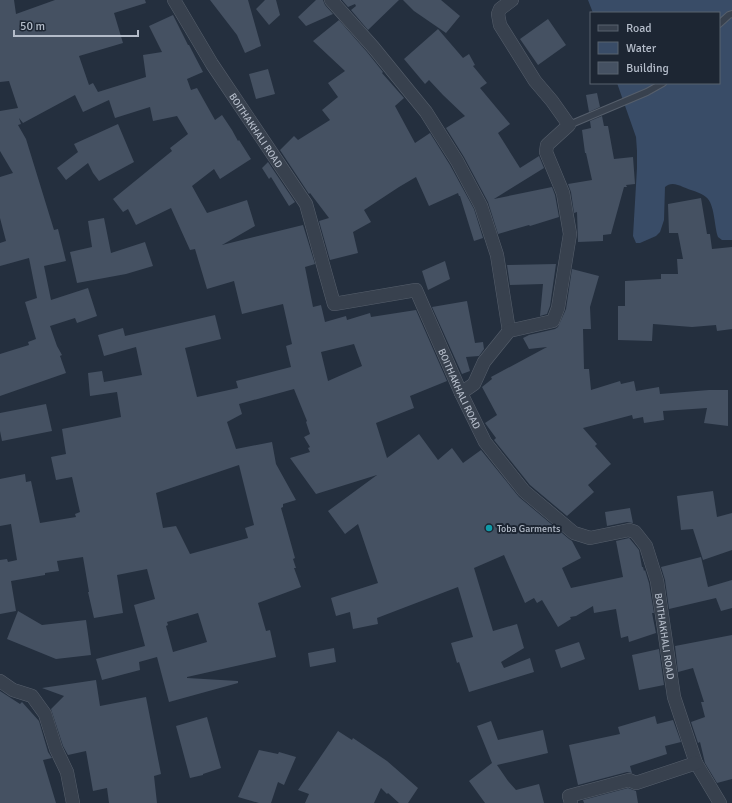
<svg xmlns="http://www.w3.org/2000/svg" width="732" height="803" font-family="Signika,sans-serif">
<rect width="100%" height="100%" fill="#242f3e"/>
<path fill="#394c67" d="M588 0H732V240H722L718 237C714 226 715 204 706 197 700 192 690 190 683 187 677 184 670 182 665 187L664 220 660 232 656 236 640 243H636L633 236 637 168V151L636 137 617 83H719V13H593Z"/>
<path fill="#455162" fill-rule="evenodd" d="M0 0H14L16 14 55 0H145L146 3 114 13 123 43 79 56 89 85 93 83 98 92 146 77 143 55 162 52 149 26 173 15 188 45H189L203 72 187 79 191 90 197 88 215 120 222 115 232 130 238 141 239 140 251 159 220 179 214 169 192 186 207 213 247 200 255 226 222 245 303 225 315 264 305 267 313 307 321 305 325 322 346 316 347 320 370 313 371 317 416 310 447 381 410 396 414 408 376 423 387 458 419 434 438 460 452 448 463 463 481 450 519 497 569 539 572 541 581 558 562 568 571 588 623 577 616 541 629 538 630 539 639 550 642 567H643L644 571 645 570 649 583 654 613H652L656 633 629 642 628 636 621 638 616 609 594 613 593 606 576 616 570 617 571 619 558 627 542 600 537 603 534 598 525 603 504 555 474 568 493 631 517 624 524 648 501 662 504 668 530 658 534 672 469 692 459 662 457 663 451 643 473 637 458 587 377 618 378 624 353 629 350 612 336 616 331 598 378 583 358 524 345 534 328 511 377 475 316 494 290 458 310 452 308 448 310 447 304 437 310 434 306 422 307 421 294 389 239 404 242 414 227 422 236 449 272 442 276 464 296 500 283 504V507L281 508 295 558 293 559 296 568H294L301 587 258 603 266 631 270 630 276 657 187 677V678L238 681V683L169 702 157 657 139 662 140 670 102 680 96 659 145 646 134 605 155 599 147 569 117 575 123 613 94 618 88 592H89L83 557 57 561 59 571 45 573V575L11 581 16 611 0 614V560L7 559 8 562 17 560 11 524 0 526V479L25 474 26 482 31 481 40 523 76 517 75 514 80 512 72 477 56 480 51 457 66 454 62 429 97 422 121 417 117 392 90 396 88 373 102 371 104 382 142 375 136 347 104 356 98 335 123 328 125 336 215 315 221 339 185 348 197 397 238 388 236 381 291 367 286 346 292 344 283 304 242 314 234 281 207 289 195 249 190 250 171 208 136 225 128 209 123 212 113 199 172 151 170 148 188 134 177 116 153 121 150 107 115 118 109 100 83 112 75 95 23 123 19 118 21 124 18 125 26 139 54 230 58 229 66 261 44 266 51 300 88 288 97 316 77 323 75 318 50 326 57 346 62 355 60 356 66 373 0 396V354L29 345 28 342 36 339 25 302 37 298 29 258 0 266V243L6 241 0 218V177L13 173 0 151V111L18 108 9 81 0 82ZM354 344 362 366 328 381 321 352ZM239 465 254 525 245 528 248 538 190 554 176 526 163 528 156 493ZM198 613 207 642 173 652 166 626 168 625 167 622Z
M210 0H248L261 46 245 53 237 35Z
M265 0H276L280 15 269 25 256 9Z
M316 0H323L325 5 333 14 306 26 298 17Z
M342 0H399L368 30 351 10 356 6 355 4 348 7Z
M403 0H441L460 16 446 33 414 11Z
M548 19 566 45 538 65 520 39Z
M339 20 367 52 383 72 382 73 404 98 395 106 415 143 430 133 450 165 474 209 483 238 474 241 460 196H459L458 193 429 206 416 177 399 187 364 210 371 222 353 232 358 253 330 260 319 221 329 218 310 193 309 194 280 150 294 136 298 140 330 120 322 110 338 97 328 83 345 71 313 41Z
M438 29 463 58 469 54 475 65 473 66 487 83 480 88 510 124 498 133 520 168 539 156 544 168 494 199 552 187 555 195 559 217 530 226 529 225 498 234 488 202 464 157 446 128 465 116 443 95 429 80 425 84 404 59Z
M268 69 275 94 256 99 249 74Z
M597 93 600 107 589 112 586 95Z
M602 116 604 126H608L614 159 633 157 635 184 626 185 627 187H624L611 234 603 235V241L578 242 577 212 574 213 571 192 568 184 592 180 586 153H585L582 130 591 128 590 121Z
M118 124 134 162 99 181 93 173 88 163 66 180 57 168 78 152 74 144Z
M268 162 295 202 289 206 271 177 269 179 262 168Z
M701 198 707 234H710L712 249 732 247V329L717 331 716 325 692 327 653 324 652 341 618 340V306H625V281L661 279V274H678L677 259H683L678 233H669L668 204Z
M104 218 111 253 145 242 153 266 126 274 77 283 70 252 92 247 88 221Z
M445 261 450 279 428 290 422 271Z
M556 264 550 306 547 314 540 316 543 284 510 285 507 265Z
M572 269 599 276 590 307 591 329H583L584 369H589L591 390 620 381 621 384 634 381 636 391 659 387 660 394 709 390H728V426L704 423 707 408 663 411 664 420 644 423 643 417 633 419 632 415 583 428 597 444 595 446 611 464 588 485 594 492 567 516 530 485 494 440 496 438 485 423 497 415 482 387 492 379 491 377 547 347 529 349 523 338 529 335 555 329 558 327 566 309Z
M467 301 475 343 483 342 484 349 479 356 466 357 470 371 462 374 432 307Z
M46 404 52 431 2 441 0 431V413Z
M713 491 717 517 732 513V550L703 560 693 529 681 530 677 496Z
M630 508 633 523 627 522 607 526 605 512Z
M701 557 708 587 732 580V608L721 611 716 598 669 609 665 580 661 567Z
M18 611 42 625 86 620 91 655 56 659 7 639Z
M732 635V779L717 783 705 763 700 742 698 743 691 722 705 717 701 702H704L693 668 678 672 675 646Z
M579 642 585 659 561 668 555 650Z
M334 648 336 662 310 667 308 653Z
M659 649 664 685 639 690 632 655Z
M96 680 100 706 146 697 161 774 154 776 157 803H109L107 788 93 791 86 751 68 755 63 746 51 709 64 696 42 688Z
M0 691 20 704 22 702 39 721 48 752 52 758 43 760 56 803H0Z
M655 716 657 724 673 720 681 742 665 746 667 754 630 766 632 773 627 772 578 785 569 745 620 734 618 727Z
M207 717 221 768 203 774V775L190 778 176 726Z
M491 721 498 740 543 730 548 753 497 765 508 781 516 790 539 784 544 803H485L469 781 492 763 477 726Z
M338 731 352 740 353 738 387 761 418 788 408 803H399L388 793 387 794 381 788 374 803H305L309 794 298 790Z
M259 750 278 754 279 752 296 757 284 785 278 782 271 803H259L238 797Z
M628 788 636 791 638 803H584L583 800Z"/>
<g fill="none" stroke-linecap="round" stroke-linejoin="round">
<defs>
<path id="lane" d="M719 24 729 15 732 14
M569 125 647 92 663 83"/>
<g id="street">
<path id="s1" d="M174 0 212 64 306 204 334 304 416 290 461 393 485 442 524 491 574 533 590 538 629 530 635 532 639 537 646 546 657 581 674 697 696 763 720 803"/>
<path d="M331 0 373 47 426 112 457 161 481 206 497 255 509 331"/>
<path d="M461 393 474 384 484 362 509 331 553 321 558 308 570 234 563 193 546 152 547 145 569 125 552 101 535 81 500 25 498 14 500 9 512 0"/>
<path d="M0 681 13 690 32 696 45 714 56 749 67 772 73 803"/>
<path d="M571 803 569 796 629 780 636 783 696 763"/>
</g>
</defs>
<use href="#lane" stroke="#565f6c" stroke-width="8"/>
<use href="#street" stroke="#565f6c" stroke-width="14"/>
<use href="#lane" stroke="#38414e" stroke-width="6"/>
<use href="#street" stroke="#38414e" stroke-width="13"/>
</g>
<circle fill="#0f9aa8" stroke="#1d2633" stroke-width="1.5" cx="489" cy="528" r="4"/>
<g text-anchor="middle" stroke-width="4" stroke-linejoin="round" paint-order="stroke">
<g font-size="10" fill="#b4bcc9" stroke="#1d2633">
<text dy="4" stroke="none"><textPath href="#s1" startOffset="154">BOITHAKHALI ROAD</textPath></text>
<text dy="4" stroke="none"><textPath href="#s1" startOffset="538">BOITHAKHALI ROAD</textPath></text>
<text dy="4" stroke="none"><textPath href="#s1" startOffset="898">BOITHAKHALI ROAD</textPath></text>
</g>
<g font-size="10" fill="#b4bcc9" stroke="#1d2633" text-anchor="start">
<text x="497" y="532">Toba Garments</text>
</g>
</g>
<rect x="590" y="12" width="130" height="72" fill="#1d2633" stroke="#59626f"/>
<rect x="598" y="25" width="20" height="6" fill="#38414e" stroke="#59626f"/>
<text x="626" y="32" font-size="12" fill="#b4bcc9">Road</text>
<rect x="598" y="42" width="20" height="12" fill="#394c67" stroke="#59626f"/>
<text x="626" y="52" font-size="12" fill="#b4bcc9">Water</text>
<rect x="598" y="62" width="20" height="12" fill="#455162" stroke="#59626f"/>
<text x="626" y="72" font-size="12" fill="#b4bcc9">Building</text>
<path d="M14 30v6h124v-6" fill="none" stroke="#b4bcc9" stroke-width="2"/>
<text x="20" y="30" font-size="12" fill="#b4bcc9" stroke="#1d2633" stroke-width="3" paint-order="stroke">50 m</text>
</svg>
